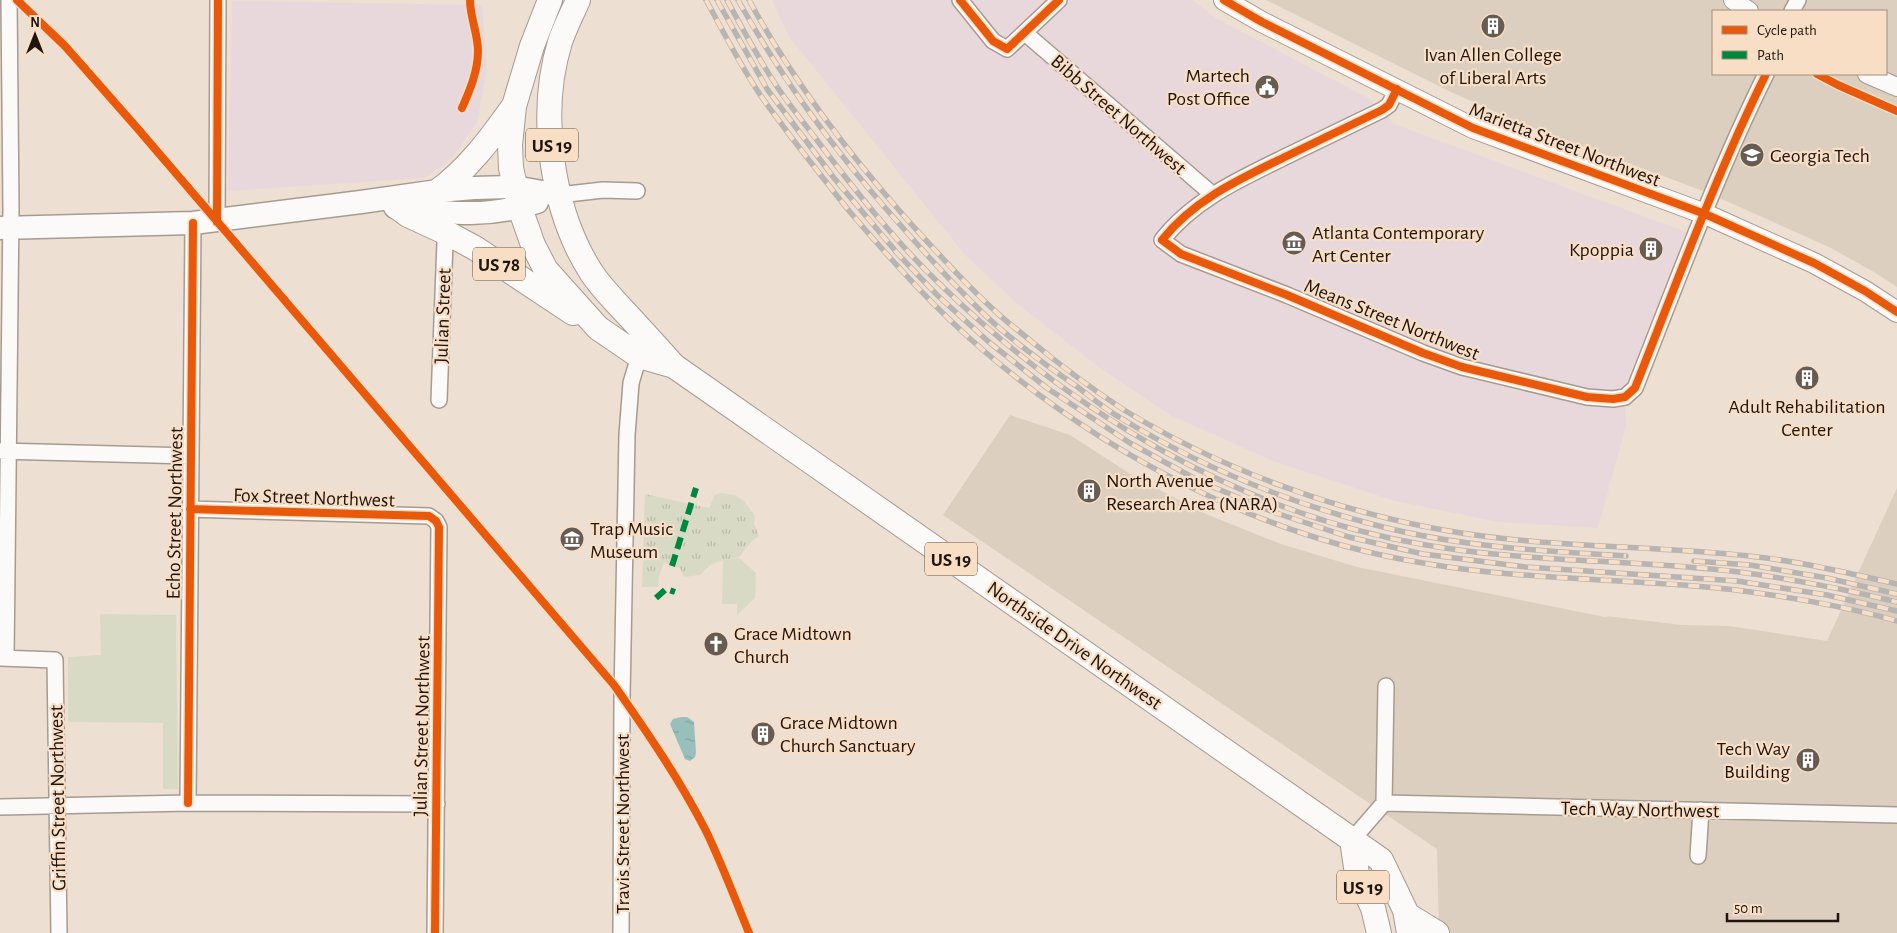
<svg xmlns="http://www.w3.org/2000/svg" width="1897" height="933" font-family="'Alegreya Sans',sans-serif">
<defs>
<pattern id="grass-tufts" width="24" height="20" patternUnits="userSpaceOnUse" patternTransform="scale(1.25)"><rect width="24" height="20" fill="#d9dac5"/><path d="M3 7l-1-3M5 7V3M7 7l1-3M15 17l-1-3M17 17v-4M19 17l1-3" fill="none" stroke="#babaa8"/></pattern>
<pattern id="water-ripples" width="26" height="14" patternUnits="userSpaceOnUse" patternTransform="scale(1.25)"><rect width="26" height="14" fill="#98bfbb"/><path d="M2 4q2-2 4 0t4 0M15 11q2-2 4 0t4 0" fill="none" stroke="#83a3a0"/></pattern>
</defs>
<rect width="100%" height="100%" fill="#eddfd2"/>
<path fill="#e9d8db" d="M772 0H1192L1216 18 1368 98 1394 124 1686 232 1624 389 1626 426 1598 528 1498 522 1395 501 1273 461 1170 415 1099 367 1020 306 966 256 790 38Z
M232 1 482 5 487 69 477 122 452 158 425 178 228 191Z"/>
<path fill="#dccfbf" fill-rule="evenodd" d="M1266 0H1897V287L1874 272 1829 247 1733 204 1698 189 1518 122 1451 92ZM1713 11H1886V74H1713Z
M1010 415 1070 435 1135 477 1206 514 1281 544 1357 567 1610 618 1606 616 1682 625 1729 626 1827 641 1897 488V933H1439L1437 849 943 515Z"/>
<path fill="url(#grass-tufts)" d="M721 493 735 495 744 501 755 516 754 524 759 536 752 541 739 557 723 560 710 565 700 575 684 577 680 568 664 563 659 576 658 587H642L645 494 709 508 715 495Z"/>
<path fill="#d9dac5" d="M739 558 756 573 755 598 737 615V604H722L723 560Z
M100 614 176 615 178 789H163V723L68 722V657L101 655Z"/>
<path fill="url(#water-ripples)" d="M681 717H687L694 722 696 753 695 757 690 761 685 759 670 724 673 719Z"/>
<g fill="none" stroke-linecap="round" stroke-linejoin="round">
<defs>
<path id="minor" d="M960 0 993 41 1007 49 1059 0
M1792 11 1798 0
M1025 33 1212 194
M1397 89 1389 105 1382 110C1351 125 1320 140 1289 155 1242 178 1194 199 1162 240L1181 254 1287 295 1423 353 1462 367 1587 397 1613 399 1625 397 1635 388C1677 282 1716 175 1766 74
M559 195 603 190 637 191
M217 222 218 0
M439 400 445 242 447 233
M0 451 191 456
M190 509 429 516 436 521 439 527 435 933
M0 658 55 660 59 933
M6 658 11 209 9 0
M188 803 193 223
M1384 803 1897 815
M0 807 188 803 437 804
M1352 840 1384 803 1386 686
M1698 856 1701 810
M621 933 622 697 627 435 631 383 639 356"/>
<path id="tertiary" d="M1733 0 1749 11
M1867 74 1897 87"/>
<path id="secondary" d="M1224 0 1262 22 1473 128 1705 214 1814 263 1865 291 1897 312"/>
<path id="primary" d="M395 207C447 213 486 219 537 202
M0 228 193 223 361 202 438 191 474 188 514 187 559 195"/>
<path id="trunk" d="M550 0 532 46 514 106 510 145 511 168 520 208 533 245 546 270 598 328 639 356 674 366
M578 0C572 14 565 27 560 42 538 113 551 209 591 272 600 286 612 298 623 310 640 328 657 347 674 366L1381 860 1405 910 1409 933
M438 191C469 168 491 138 513 107
M397 207 408 215 447 233 475 248 573 313
M1352 840 1357 874 1373 908 1379 933
M1406 914 1437 933"/>
</defs>
<use href="#minor" stroke="#a69b91" stroke-width="18"/>
<use href="#tertiary" stroke="#a69b91" stroke-width="20"/>
<use href="#secondary" stroke="#a69b91" stroke-width="22"/>
<use href="#primary" stroke="#a69b91" stroke-width="25"/>
<use href="#trunk" stroke="#a69b91" stroke-width="26"/>
<use href="#minor" stroke="#fcfaf8" stroke-width="15"/>
<use href="#tertiary" stroke="#fcfaf8" stroke-width="18"/>
<use href="#secondary" stroke="#fcfaf8" stroke-width="20"/>
<use href="#primary" stroke="#fcfaf8" stroke-width="22"/>
<use href="#trunk" stroke="#fcfaf8" stroke-width="24"/>
<defs>
<path id="rail" d="M706 0C723 31 739 63 759 93 768 107 779 120 788 133 809 160 829 186 850 212 892 261 935 309 984 351 1107 456 1262 537 1423 563 1526 581 1632 578 1736 590 1789 597 1845 606 1897 621
M717 0 767 89 834 178 898 254 937 295 990 343 1047 388 1130 443 1201 482 1273 512 1349 537 1423 554 1526 567 1737 581 1827 595 1897 611
M727 0C742 28 758 58 776 85 787 102 801 119 813 135 854 189 896 243 945 289 1076 415 1245 515 1426 545 1529 563 1635 559 1739 572 1792 579 1845 589 1897 602
M738 0C784 83 840 158 903 228 930 259 958 289 987 317 1015 343 1047 366 1079 388 1092 398 1105 409 1119 417 1199 466 1289 503 1379 526 1460 547 1544 551 1626 556
M749 0C791 78 845 149 904 216 933 248 962 281 994 310 1005 321 1018 330 1031 341 1060 365 1092 389 1124 410 1221 469 1332 510 1443 530 1544 548 1647 545 1749 556 1799 561 1848 573 1897 584
M1694 561 1750 565 1827 578 1897 594"/>
</defs>
<use href="#rail" stroke="#b7b4b1" stroke-width="5.5"/>
<use href="#rail" stroke="#f9dec6" stroke-width="4" stroke-dasharray="11" stroke-linecap="butt"/>
<path stroke="#00873e" stroke-width="6" stroke-dasharray="12 6" stroke-linecap="butt" d="M672 566 696 488
M656 598 666 589 675 592"/>
<defs>
<path id="cycleway" d="M17 0 65 46 138 129 614 685C647 732 680 780 706 831 722 864 735 899 749 933
M960 0 993 41 1007 49 1059 0
M1224 0 1262 22 1473 128 1705 214 1814 263 1865 291 1897 312
M1817 74 1838 85 1897 111
M1397 89 1389 105 1382 110C1351 125 1320 140 1289 155 1242 178 1194 199 1162 240L1181 254 1287 295 1423 353 1462 367 1587 397 1613 399 1625 397 1635 388C1677 282 1716 175 1766 74
M462 108C470 90 478 71 478 51 478 34 470 17 470 0
M217 222 218 0
M190 509 429 516 436 521
M188 803 193 223
M435 933 439 527 436 521"/>
</defs>
<use href="#cycleway" stroke="#f9dec6" stroke-width="11"/>
<use href="#cycleway" stroke="#e8590c" stroke-width="8"/>
</g>
<defs>
<symbol id="building-disc" viewBox="-11 -11 22 22"><circle r="9.5" fill="#675c52" stroke="#f9dec6"/><path d="M-4-6H4V6H1V3H-1V6H-4ZM-2.5-4.3h1.7v1.8h-1.7ZM.8-4.3h1.7v1.8H.8ZM-2.5-1h1.7V.8h-1.7ZM.8-1h1.7V.8H.8Z" fill="#fff"/></symbol>
<symbol id="civic-disc" viewBox="-11 -11 22 22"><circle r="9.5" fill="#675c52" stroke="#f9dec6"/><path d="M-.6-6.5H3V-4.5H.6V-3L4-1V1h2V6H-6V1h2V-1L-.6-3ZM-1.2 2.5V6h2.4V2.5Z" fill="#fff"/></symbol>
<symbol id="university-disc" viewBox="-11 -11 22 22"><circle r="9.5" fill="#675c52" stroke="#f9dec6"/><path d="M0-5L7-2L0 1L-7-2ZM-4 1L0 2.5L4 1V4Q0 6-4 4Z" fill="#fff"/></symbol>
<symbol id="museum-disc" viewBox="-11 -11 22 22"><circle r="9.5" fill="#675c52" stroke="#f9dec6"/><path d="M0-6L6-3V-2H-6V-3ZM-5-1h2V3h-2ZM-1-1h2V3h-2ZM3-1h2V3H3ZM-6 4H6V6H-6Z" fill="#fff"/></symbol>
<symbol id="church-disc" viewBox="-11 -11 22 22"><circle r="9.5" fill="#675c52" stroke="#f9dec6"/><path d="M-1.2-6h2.4v3.5h3.3v2.4h-3.3V6h-2.4V-.1h-3.3v-2.4h3.3Z" fill="#fff"/></symbol>
</defs>
<g fill-rule="evenodd">
<use href="#building-disc" x="1479" y="12" width="28" height="28"/>
<use href="#civic-disc" x="1253" y="73" width="28" height="28"/>
<use href="#university-disc" x="1738" y="141" width="28" height="28"/>
<use href="#museum-disc" x="1280" y="229" width="28" height="28"/>
<use href="#building-disc" x="1637" y="235" width="28" height="28"/>
<use href="#building-disc" x="1793" y="364" width="28" height="28"/>
<use href="#building-disc" x="1075" y="477" width="28" height="28"/>
<use href="#museum-disc" x="558" y="525" width="28" height="28"/>
<use href="#church-disc" x="702" y="630" width="28" height="28"/>
<use href="#building-disc" x="749" y="720" width="28" height="28"/>
<use href="#building-disc" x="1794" y="746" width="28" height="28"/>
</g>
<g text-anchor="middle" stroke-width="4.5" stroke-linejoin="round" paint-order="stroke">
<g fill="#f9dec6" stroke="#605144" stroke-width="1">
<rect x="526" y="128.5" width="52" height="33" rx="4"/>
<rect x="473" y="247.5" width="52" height="33" rx="4"/>
<rect x="925" y="542.5" width="52" height="33" rx="4"/>
<rect x="1337" y="870.5" width="52" height="33" rx="4"/>
</g>
<g font-size="19" font-weight="bold" fill="#1f150d">
<text x="552" y="152">US 19</text>
<text x="499" y="271">US 78</text>
<text x="951" y="566">US 19</text>
<text x="1363" y="894">US 19</text>
</g>
<g font-size="20" fill="#1f150d" stroke="#f9dec6" text-anchor="start">
<text x="1493" y="61" text-anchor="middle">Ivan Allen College<tspan x="1493" dy="23">of Liberal Arts</tspan></text>
<text x="1250" y="82" text-anchor="end">Martech<tspan x="1250" dy="23">Post Office</tspan></text>
<text x="1770" y="162">Georgia Tech</text>
<text x="1312" y="239">Atlanta Contemporary<tspan x="1312" dy="23">Art Center</tspan></text>
<text x="1634" y="256" text-anchor="end">Kpoppia</text>
<text x="1807" y="413" text-anchor="middle">Adult Rehabilitation<tspan x="1807" dy="23">Center</tspan></text>
<text x="1106" y="487">North Avenue<tspan x="1106" dy="23">Research Area (NARA)</tspan></text>
<text x="590" y="535">Trap Music<tspan x="590" dy="23">Museum</tspan></text>
<text x="734" y="640">Grace Midtown<tspan x="734" dy="23">Church</tspan></text>
<text x="780" y="729">Grace Midtown<tspan x="780" dy="23">Church Sanctuary</tspan></text>
<text x="1790" y="755" text-anchor="end">Tech Way<tspan x="1790" dy="23">Building</tspan></text>
</g>
<g font-size="20" fill="#1f150d" stroke="#f9dec6">
<text transform="translate(1119 114) rotate(41)" y="7">Bibb Street Northwest</text>
<text transform="translate(1565 144) rotate(21)" y="7">Marietta Street Northwest</text>
<text transform="translate(442 316) rotate(-88)" y="7">Julian Street</text>
<text transform="translate(1392 319) rotate(22)" y="7">Means Street Northwest</text>
<text transform="translate(314 497) rotate(2)" y="7">Fox Street Northwest</text>
<text transform="translate(174 513) rotate(-89)" y="7">Echo Street Northwest</text>
<text transform="translate(1075 645) rotate(35)" y="7">Northside Drive Northwest</text>
<text transform="translate(421 726) rotate(-89)" y="7">Julian Street Northwest</text>
<text transform="translate(57 798) rotate(-91)" y="7">Griffin Street Northwest</text>
<text transform="translate(1640 809) rotate(1)" y="7">Tech Way Northwest</text>
<text transform="translate(622 824) rotate(-90)" y="7">Travis Street Northwest</text>
</g>
</g>
<rect x="1712" y="10" width="175" height="65" fill="#f9dec6" stroke="#a28e7c"/>
<rect x="1722" y="26" width="25" height="8" fill="#e8590c" stroke="#a28e7c"/>
<text x="1757" y="35" font-size="15" fill="#1f150d">Cycle path</text>
<rect x="1722" y="51" width="25" height="8" fill="#00873e" stroke="#a28e7c"/>
<text x="1757" y="60" font-size="15" fill="#1f150d">Path</text>
<g transform="translate(35 35)" stroke="#f9dec6" stroke-width="4" paint-order="stroke">
<path d="M0-4L9 19L0 12L-9 19Z" fill="#1f150d"/>
<text y="-8" font-size="14" font-weight="bold" text-anchor="middle" fill="#1f150d">N</text>
</g>
<path d="M1727 913v8h111v-8" fill="none" stroke="#1f150d" stroke-width="2.5"/>
<text x="1734" y="913" font-size="15" fill="#1f150d" stroke="#f9dec6" stroke-width="4" paint-order="stroke">50 m</text>
</svg>
